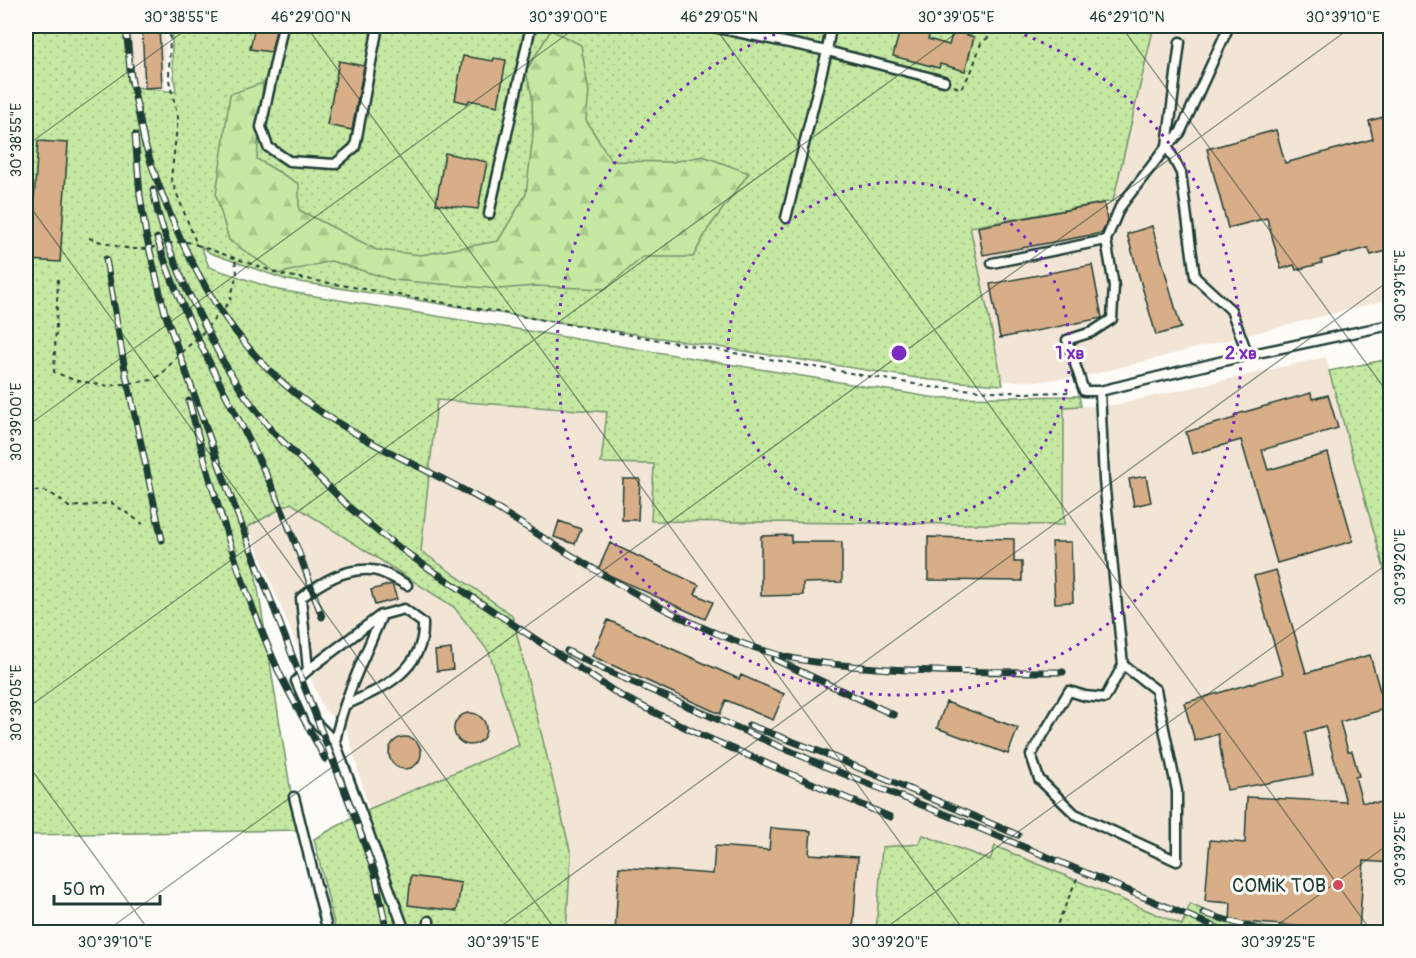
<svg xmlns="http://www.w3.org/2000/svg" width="1416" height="958" font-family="Pangolin,sans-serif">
<defs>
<pattern id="grass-dots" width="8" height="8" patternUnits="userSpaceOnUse" patternTransform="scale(1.5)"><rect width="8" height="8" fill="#c5e8a2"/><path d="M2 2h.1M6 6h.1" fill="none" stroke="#a9c88c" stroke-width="1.8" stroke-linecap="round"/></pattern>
<pattern id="forest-firs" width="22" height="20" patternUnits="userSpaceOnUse" patternTransform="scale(1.5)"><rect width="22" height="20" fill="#c5e8a2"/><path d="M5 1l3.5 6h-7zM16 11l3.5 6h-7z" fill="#a9c88c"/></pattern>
</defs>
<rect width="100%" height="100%" fill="#fdfcf7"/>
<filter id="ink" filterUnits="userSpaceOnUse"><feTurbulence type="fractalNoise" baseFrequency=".0167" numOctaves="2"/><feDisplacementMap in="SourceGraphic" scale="12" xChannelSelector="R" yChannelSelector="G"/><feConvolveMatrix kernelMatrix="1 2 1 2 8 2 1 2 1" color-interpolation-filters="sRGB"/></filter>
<g filter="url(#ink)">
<path fill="#f2e5d6" d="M129 26H166L165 91 135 87Z
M1150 26H1390V299L1090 375 1041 381H1002L970 227 1104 203Z
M1326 357 1390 590V932H1296L1230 921 1190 904 1182 925 995 846 990 860 923 835 919 844 882 847 876 932H566L571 854 512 615 421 552 437 400 607 412 655 464 651 521 1063 525 1064 407 1114 405Z
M291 503 454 607 489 652 519 745 369 809 347 729 324 710 248 527Z"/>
<path fill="url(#grass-dots)" stroke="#72926b" stroke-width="1.5" d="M26 26H129L135 87 176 92 172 59V26H1154L1113 201 970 227 1003 385 930 380 287 280 210 253 201 246 209 267 278 290 936 398 1079 396 1081 406 1064 407V525L651 521 654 464 601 463 607 412 437 400 421 551 512 615 571 854 566 932H336L314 839 369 809 519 745 489 652 454 607 291 503 248 527 297 830 26 835Z
M1390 359V590L1329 371Z
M923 835 990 860 995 846 1182 925 1190 904 1230 921 1296 932H876L882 847 919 844Z"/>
<path fill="url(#forest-firs)" stroke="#72926b" stroke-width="1.5" d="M551 30 581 45 589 92 586 120 611 161 672 162 703 156 749 173 708 229 693 257H643L605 289 535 286 499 289 393 280 331 261 278 274 229 240 216 195 230 94 263 83 257 159 299 184V210L377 250 421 255 498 241 526 194 533 135 532 96 526 71Z"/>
<path fill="#d7ae88" stroke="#1f3d34" stroke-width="1.5" d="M142 26H159L162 87 145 88Z
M255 26H277L271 52 250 49Z
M746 26H782L780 35 746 27Z
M901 26H932L928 39 949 45 953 31 974 37 965 71 940 64 939 68 893 56Z
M463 56 493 61 494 58 506 60 498 106 469 100 468 103 455 100Z
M339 61 364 66 352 130 327 125Z
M1390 115V250L1371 255 1368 248 1321 260 1322 263 1296 270 1294 265 1281 269 1267 218 1228 228 1207 149 1276 130 1285 163 1373 139 1369 121Z
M38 141 68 143 60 262 30 260Z
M445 153 487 162 478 209 436 204Z
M1104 203 1107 221 1102 233 983 255 978 227Z
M1152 226 1181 328 1156 335 1127 234Z
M1092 265 1102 318 1000 338 990 284Z
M1311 393 1312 399 1328 395 1338 428 1262 450 1268 470 1328 453 1353 541 1277 563 1241 440 1192 454 1186 432 1235 418 1234 415Z
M1146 476 1151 502 1134 506 1129 479Z
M623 479H640L638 520H622Z
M559 521 581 529 575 544 554 537Z
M791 535V542H842V582L803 583V595L761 596V536Z
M928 537 1014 539V562H1022V581L928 580Z
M1052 542H1071L1073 602 1055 603Z
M610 543 699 585 695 594 713 602 705 619 598 570Z
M1276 570 1306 673 1370 655 1385 709 1340 722 1348 751H1352L1359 776 1355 777 1362 802 1390 803V863L1364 861 1359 931 1230 921 1231 903 1205 901 1210 840 1245 843 1247 797 1346 802 1325 726 1305 732 1313 775 1227 790 1218 734 1195 741 1184 703 1283 674 1254 576Z
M392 584 397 599 375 605 371 590Z
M608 620 739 679 741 675 784 694 773 720 726 700 720 714 592 656Z
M451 649 453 669 437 671 435 651Z
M946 702 1018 728 1008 754 937 728Z
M454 729a16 16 0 1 1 32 0a16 16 0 1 1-32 0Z
M389 753a16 16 0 1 1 32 0a16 16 0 1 1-32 0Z
M771 828 811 831 809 854 858 857 853 933H615L619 867 713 874 715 846 769 850Z
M411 876 461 883 457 911 408 905Z"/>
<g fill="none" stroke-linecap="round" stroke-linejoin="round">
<defs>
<path id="service" d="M283 26 261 127 268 147 289 161 335 164 355 147 378 26
M708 26 827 51 944 81
M1180 42 1167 146 1181 173 1195 277 1231 310 1248 355
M489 214 531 26
M786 218 827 51 831 26
M1106 240 1114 286 1112 319 1092 332 1067 340 1084 391H1100L1248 355 1390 325
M992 263 1106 240 1120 207 1167 146 1180 133 1229 26
M1100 391 1104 480 1123 665 1156 690 1177 791V861L1075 814 1039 779 1031 755 1069 691 1085 696 1105 698 1123 665
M308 670 381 615
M345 705C382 689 425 670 423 623L404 609 382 615C365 656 343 698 335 742L403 926 409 932
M335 742 313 720 296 681 308 670 301 598C321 582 345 568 371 570 382 570 397 580 407 585
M294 797 328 932
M429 921V932"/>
</defs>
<use href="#service" stroke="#1f3d34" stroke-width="13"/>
<path stroke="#1f3d34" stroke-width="2" stroke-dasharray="4.5 4.5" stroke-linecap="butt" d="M170 26 169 80 178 118 171 179 197 245 283 275 931 387 1024 393 1071 392
M954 86 961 89 972 70 981 43 1003 26
M89 238C104 243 120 248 136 249 156 250 178 236 197 245
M58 279 54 372 74 380 109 386 152 380 161 375 180 353 198 338 230 301 237 273 235 260
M26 494C45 485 54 495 69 507L112 503 143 524
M1054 932 1078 876"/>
<use href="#service" stroke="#fdfcf7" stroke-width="8"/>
<defs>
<path id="rail" d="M126 26 131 81
M130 72 145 146
M135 135 140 195 146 235 165 313 230 495 354 815 375 874 387 932
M143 138C176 246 226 351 324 414 381 452 446 477 504 513 589 566 675 625 772 653 801 662 833 664 863 667 929 673 996 671 1063 672
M153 190 158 213 168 245 186 288 221 358 241 390 272 431 349 507 382 535 418 561 621 696 701 735 890 817
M157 238C185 326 234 406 273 489 292 531 307 574 322 617
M106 259 125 370 162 540
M189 401C212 492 240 584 278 670 292 700 310 729 325 759
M567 651 605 670 829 768 962 821 1227 932
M774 659 894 715
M749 725 826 754 1018 835
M1203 913 1266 932"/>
</defs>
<use href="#rail" stroke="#1f3d34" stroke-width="7"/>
<use href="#rail" stroke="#fdfcf7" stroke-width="4.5" stroke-dasharray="14" stroke-linecap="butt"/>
</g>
</g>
<path fill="none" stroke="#1f3d34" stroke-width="1.5" stroke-opacity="0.45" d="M306 26 965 932M714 26 1372 932M1121 26 1390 396M26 146 191 26M26 201 557 932M26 427 578 26M26 709 966 26M26 762 150 932M105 932 1353 26M493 932 1390 280M880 932 1390 562M1268 932 1390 843"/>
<g fill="none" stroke="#7b2cbf" stroke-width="3" stroke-dasharray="3 6">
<circle cx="899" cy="353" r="171"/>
<path d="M999 26A342 342 0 1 1 799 26"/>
</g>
<circle fill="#d1495b" stroke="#fdfcf7" stroke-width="2" cx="1338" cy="885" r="6"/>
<g text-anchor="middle" stroke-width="6" stroke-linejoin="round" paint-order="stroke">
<g font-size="20" fill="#1f3d34" stroke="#fdfcf7" text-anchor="end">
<text x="1326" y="892">СОМіК ТОВ</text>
</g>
</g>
<circle cx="899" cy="353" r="9" fill="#7b2cbf" stroke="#fdfcf7" stroke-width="3"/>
<g font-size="18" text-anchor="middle" font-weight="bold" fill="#7b2cbf" stroke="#fdfcf7" stroke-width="6" stroke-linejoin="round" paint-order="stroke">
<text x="1070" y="359">1 хв</text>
<text x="1241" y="359">2 хв</text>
</g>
<rect width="1416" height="958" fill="none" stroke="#fdfcf7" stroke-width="66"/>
<path d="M54 895v9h106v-9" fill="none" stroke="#1f3d34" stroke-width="3"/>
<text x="63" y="895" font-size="18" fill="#1f3d34" stroke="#fdfcf7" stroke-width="4.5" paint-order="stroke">50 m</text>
<rect x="33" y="33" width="1350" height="892" fill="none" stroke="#1f3d34" stroke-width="2"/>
<g font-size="15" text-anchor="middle" fill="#1f3d34">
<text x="181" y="22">30°38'55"E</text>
<text x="311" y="22">46°29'00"N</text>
<text x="568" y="22">30°39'00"E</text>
<text x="719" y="22">46°29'05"N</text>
<text x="956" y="22">30°39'05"E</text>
<text x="1127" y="22">46°29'10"N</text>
<text x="1343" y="22">30°39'10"E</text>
<text transform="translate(16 140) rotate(-90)" y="5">30°38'55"E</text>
<text transform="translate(1400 286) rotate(-90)" y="5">30°39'15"E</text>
<text transform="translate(16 422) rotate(-90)" y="5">30°39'00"E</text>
<text transform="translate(1400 567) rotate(-90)" y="5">30°39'20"E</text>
<text transform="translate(16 703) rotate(-90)" y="5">30°39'05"E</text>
<text transform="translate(1400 849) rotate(-90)" y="5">30°39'25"E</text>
<text x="115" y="947">30°39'10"E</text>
<text x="503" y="947">30°39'15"E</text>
<text x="890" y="947">30°39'20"E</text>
<text x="1278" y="947">30°39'25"E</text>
</g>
</svg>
